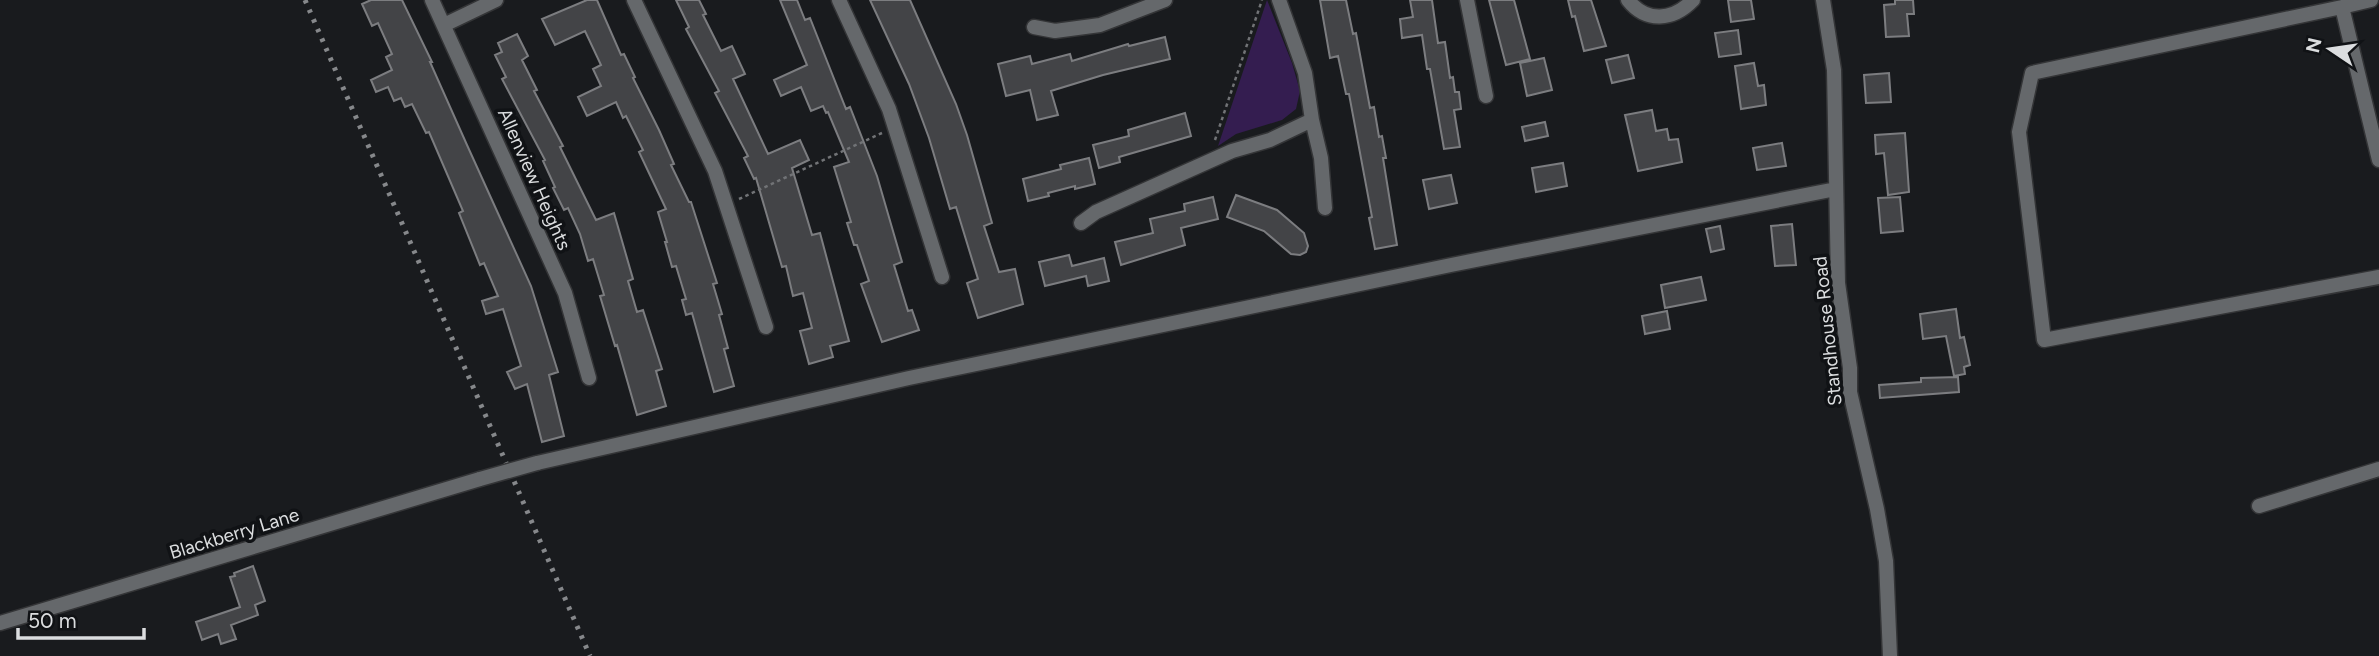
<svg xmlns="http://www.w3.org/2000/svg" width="2379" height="656" font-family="Figtree,sans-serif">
<rect width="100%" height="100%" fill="#191b1e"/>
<path fill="#341d50" d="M1267 0 1292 63 1300 91 1296 109 1282 120 1236 134 1218 146Z"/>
<path fill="#434447" stroke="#7c7d80" stroke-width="2" d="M371 0H402L432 62H430L467 145 531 286 558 372 549 375 564 436 542 442 527 384 515 389 507 372 521 366 503 309 486 314 482 301 498 296 484 263 480 265 459 213 463 211 429 132 426 133 412 104 405 107 401 98 394 101 388 87 376 92 371 80 392 70 386 57 392 54 378 23 372 26 362 4Z
M587 0H597L621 55 624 54 635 77 633 78 659 130 674 164 671 165 689 202H691L717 283 713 284 722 314 719 315 728 348 724 349 734 386 714 392 692 313 686 315 682 300 686 299 676 266 672 267 665 242H667L658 212 666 209 639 152 643 150 626 116 623 118 616 102 587 116 578 97 601 86 593 69 601 65 585 31 555 45 542 19Z
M676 0H699L706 14 703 15 721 51 732 46 745 74 733 79 768 154 800 140 809 160 792 168 812 235 820 233 849 341 830 346 833 357 809 364 800 331 812 328 803 293 793 296 786 266 782 267 756 178 754 179 744 158 748 156 715 93 719 91 686 29 689 27Z
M780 0H797L805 20 810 18 846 109 850 107 877 176 902 262 894 265 908 311 912 310 919 330 882 342 861 284 869 281 857 245H854L847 223 851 222 834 167 849 162 828 112 826 113 823 106 811 111 801 87 781 96 774 80 807 65Z
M870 0H910L956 104 967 135 992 223 984 226 999 272 1015 269 1023 304 978 318 967 283 978 279 956 207 950 209 929 138 909 84Z
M1320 0H1346L1353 34 1356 33 1370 108 1374 107 1379 137 1382 136 1386 158H1383L1397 245 1375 249 1369 218 1372 217 1349 94H1346L1338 56 1330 58Z
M1410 0H1432L1438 43 1445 42 1450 78 1453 77 1455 92H1459L1461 109 1454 110 1460 147 1444 149 1430 69H1427L1422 35 1402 38 1400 19 1413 17Z
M1489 0H1514L1530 59 1506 65Z
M1568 0H1591L1606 46 1584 51 1575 16 1572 17Z
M1728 0H1751L1754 19 1731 22Z
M1895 0H1913L1914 14H1907L1909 36 1886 37 1884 5 1895 4Z
M1738 30 1741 54 1719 57 1715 33Z
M517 34 528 56 522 60 537 90 534 91 563 146 560 147 596 220 614 213 633 279 628 281 637 312 643 310 662 369 656 371 666 406 637 415 617 345 615 346 600 296 604 295 593 259 588 261 580 234 568 208 564 210 553 188 555 187 543 161 545 160 502 79 506 77 495 55 502 52 498 43Z
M1165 37 1170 59 1103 75 1051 91 1058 115 1037 120 1030 90 1006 96 998 64 1030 56 1032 64 1070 54 1072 61 1128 44 1129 46Z
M1628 55 1634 78 1612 83 1606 60Z
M1544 58 1552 90 1527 96 1520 63Z
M1754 63 1758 86 1764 85 1766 105 1741 109 1735 66Z
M1889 73 1891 102 1866 103 1864 75Z
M1652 110 1656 131 1667 129 1669 140 1678 139 1682 162 1638 171 1625 115Z
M1185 113 1191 136 1119 157 1120 162 1099 168 1093 145 1129 136 1128 130Z
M1545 122 1548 136 1525 141 1522 127Z
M1905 133 1909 192 1888 195 1884 153 1876 154 1875 135Z
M1782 143 1786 166 1757 170 1753 148Z
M1089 158 1095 184 1075 189V186L1048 193 1049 196 1028 201 1023 179 1061 169 1060 165Z
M1563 163 1567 186 1536 192 1532 168Z
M1451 175 1457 203 1429 209 1423 180Z
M1236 195 1277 210 1304 233 1308 246 1306 252 1300 255 1291 254 1264 231 1227 217Z
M1213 197 1218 219 1181 228 1185 245 1121 265 1115 242 1153 233 1150 219 1185 211 1184 204Z
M1900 197 1903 231 1881 233 1878 198Z
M1792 224 1796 265 1775 266 1771 226Z
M1720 226 1724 249 1711 252 1706 229Z
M1069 255 1072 266 1104 258 1109 281 1088 286 1086 276 1045 286 1039 262Z
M1701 277 1706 300 1665 308 1661 285Z
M1956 309 1960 338 1964 337 1970 365 1964 367 1965 374 1954 376 1946 336 1923 339 1920 314Z
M1667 311 1670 329 1645 334 1642 316Z
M1958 377 1959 392 1880 398 1879 385 1921 382V378Z
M253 566 265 601 255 605 258 615 231 625 236 639 221 644 218 634 202 640 196 622 240 607 230 577 235 576 234 573Z"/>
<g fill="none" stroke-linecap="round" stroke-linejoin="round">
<defs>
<path id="street" d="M432 0 565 293 589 378
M634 0 715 171 766 327
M839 0 889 109 942 277
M1279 0 1305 73 1312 120 1321 158 1325 208
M1467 0 1486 96
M1628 0C1646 23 1673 21 1693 0
M1823 0 1834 70 1838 283 1850 368V392L1877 509 1886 561 1890 656
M2371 0 2342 7 2379 160
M2342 7 2032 73 2019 132 2044 340 2379 277
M444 25 496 0
M1034 27 1055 31 1100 25 1165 0
M1081 223 1096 212 1232 151 1270 140 1312 120
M537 463 909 378 1451 265 1836 189
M2259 506 2379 469
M0 623 480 479"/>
</defs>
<use href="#street" stroke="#343537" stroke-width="17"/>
<path stroke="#717376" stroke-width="2.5" stroke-dasharray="3.5 3.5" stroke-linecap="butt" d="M1215 140 1262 0
M739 199 882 133"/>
<use href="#street" stroke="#65686b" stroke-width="14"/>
<path stroke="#86888b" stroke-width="5" stroke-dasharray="3.5 7" stroke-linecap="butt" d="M305 0 590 656"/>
<defs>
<path id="street-bridge" d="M480 479 537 463"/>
</defs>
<use href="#street-bridge" stroke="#343537" stroke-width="17" stroke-linecap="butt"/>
<use href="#street-bridge" stroke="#65686b" stroke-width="14"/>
</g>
<g text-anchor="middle" stroke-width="7" stroke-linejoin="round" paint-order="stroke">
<g font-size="19" fill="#dbdddf" stroke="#101215">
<text transform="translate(535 179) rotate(66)" y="7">Allenview Heights</text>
<text transform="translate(1827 331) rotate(-96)" y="7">Standhouse Road</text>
<text transform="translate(234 533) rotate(-17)" y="7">Blackberry Lane</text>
</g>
</g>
<g transform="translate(2330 49) rotate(283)" stroke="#101215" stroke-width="5" paint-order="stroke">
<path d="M0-5L12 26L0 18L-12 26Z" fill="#dbdddf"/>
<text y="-10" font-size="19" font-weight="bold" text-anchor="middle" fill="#dbdddf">N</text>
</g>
<path d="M18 628v10h126v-10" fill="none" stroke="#dbdddf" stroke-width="3.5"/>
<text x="28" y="628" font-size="21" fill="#dbdddf" stroke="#101215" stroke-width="5" paint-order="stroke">50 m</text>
</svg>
